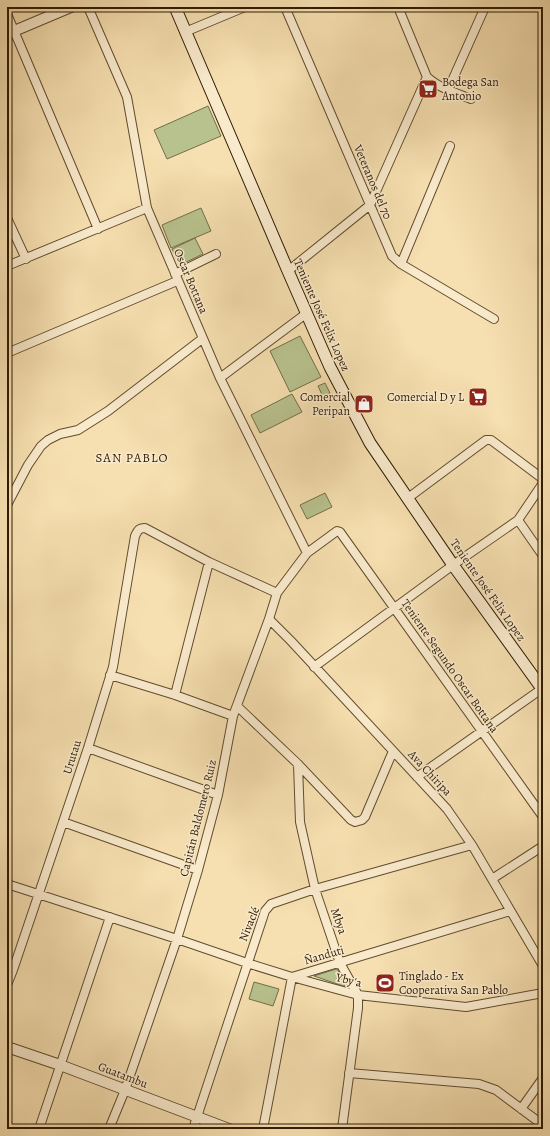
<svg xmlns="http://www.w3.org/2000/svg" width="550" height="1136" font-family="Alegreya,serif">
<rect width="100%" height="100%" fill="#f6dfb0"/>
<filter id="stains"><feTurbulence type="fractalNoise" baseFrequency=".005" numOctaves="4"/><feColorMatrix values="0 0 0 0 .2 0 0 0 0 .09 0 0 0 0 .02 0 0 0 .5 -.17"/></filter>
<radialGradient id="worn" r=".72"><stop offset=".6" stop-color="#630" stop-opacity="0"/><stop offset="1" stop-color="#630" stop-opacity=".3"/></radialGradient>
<path fill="#b8c28e" stroke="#736e48" d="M208 106 221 136 167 159 154 130Z
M201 208 211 231 171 248 162 225Z
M195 238 203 254 180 265 172 249Z
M300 336 321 377 290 392 270 351Z
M325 383 330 393 323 397 318 386Z
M292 394 302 412 260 433 251 415Z
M325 493 332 507 307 519 300 505Z
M336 969 338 970 345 984V986H343L314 976Z
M254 982 279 989 273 1006 249 999Z"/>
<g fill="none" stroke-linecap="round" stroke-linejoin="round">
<defs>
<path id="minor" d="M88 7 127 97 147 208 220 378 307 553
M285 7 392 256 401 264 494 319
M398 7 427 77C439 88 456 93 471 99
M7 14 98 229
M185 32 245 7
M448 90 485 7
M7 218 26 259
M401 264 450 146
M7 266 147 208
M288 271 370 205 427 77
M175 274 216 254
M7 353 177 281
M220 378 307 313
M408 498 486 440H491L543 479
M7 505 28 465 41 446 48 440 60 434 78 430 108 411 202 339
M518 520 543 556
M269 619 291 641 447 809 472 845 543 966
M314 667 453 565 518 520 543 483
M110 675 175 695 233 716
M175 695 209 562
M237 706 298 764 351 820 355 822 362 820 365 817 393 751
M88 748 218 795
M298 764 300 822 315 889 340 963 358 995V1008L342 1129
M417 777 543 688
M63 822 198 870
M492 879 543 846
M7 884 177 939 247 963 292 977 358 995 466 1007 543 993
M7 985 13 970 88 748 113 667 135 536C138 530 139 528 145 528L209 562 277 593
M349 1073 479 1084 496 1090 543 1125
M521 1109 543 1078
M39 1129 110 917
M109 1129 125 1090 177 939 198 870 218 795 233 716 269 619 277 593 307 553 337 531 340 532 543 817
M193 1129 265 911 271 904 315 889 472 845
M263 1129 292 977 510 911"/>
<path id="tertiary" d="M7 34 71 7
M7 1047 60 1065 229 1129"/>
<path id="secondary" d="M175 7 288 271 330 367 370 443 453 565 543 690"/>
</defs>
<use href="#minor" stroke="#604c2e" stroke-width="10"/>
<use href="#tertiary" stroke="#604c2e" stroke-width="12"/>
<use href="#secondary" stroke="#2e1b03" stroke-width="13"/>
<use href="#minor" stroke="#f9eacc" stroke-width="8"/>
<use href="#tertiary" stroke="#f9eacc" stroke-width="10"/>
<use href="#secondary" stroke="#f9eacc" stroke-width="11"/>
</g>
<defs>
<symbol id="supermarket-square" viewBox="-11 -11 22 22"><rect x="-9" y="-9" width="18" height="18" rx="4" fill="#8f2418" stroke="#f9eacc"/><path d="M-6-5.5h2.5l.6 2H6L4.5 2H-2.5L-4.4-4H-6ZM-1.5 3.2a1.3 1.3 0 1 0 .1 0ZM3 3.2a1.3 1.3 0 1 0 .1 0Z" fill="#fff"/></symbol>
<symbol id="shop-square" viewBox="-11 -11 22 22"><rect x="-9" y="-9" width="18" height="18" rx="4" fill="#8f2418" stroke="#f9eacc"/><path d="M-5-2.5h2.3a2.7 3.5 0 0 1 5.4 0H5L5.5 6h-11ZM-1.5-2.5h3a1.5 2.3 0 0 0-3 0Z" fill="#fff"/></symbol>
<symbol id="stadium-square" viewBox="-11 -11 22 22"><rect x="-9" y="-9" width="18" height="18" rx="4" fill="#8f2418" stroke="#f9eacc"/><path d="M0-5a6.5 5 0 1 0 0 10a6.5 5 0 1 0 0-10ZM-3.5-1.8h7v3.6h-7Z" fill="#fff"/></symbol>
</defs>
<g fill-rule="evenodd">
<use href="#supermarket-square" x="417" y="78" width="22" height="22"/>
<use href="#supermarket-square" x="467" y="386" width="22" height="22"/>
<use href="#shop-square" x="353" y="393" width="22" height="22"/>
<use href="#stadium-square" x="374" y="972" width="22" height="22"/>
</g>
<g text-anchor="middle" stroke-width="3" stroke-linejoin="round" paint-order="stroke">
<g font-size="12" fill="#2e1b03" stroke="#f9eacc" text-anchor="start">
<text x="442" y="86">Bodega San<tspan x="442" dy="14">Antonio</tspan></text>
<text x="350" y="401" text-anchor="end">Comercial<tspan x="350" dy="14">Peripan</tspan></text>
<text x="464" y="401" text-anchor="end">Comercial D y L</text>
<text x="399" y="980">Tinglado - Ex<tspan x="399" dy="14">Cooperativa San Pablo</tspan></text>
</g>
<g font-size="12" fill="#2e1b03" stroke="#f9eacc">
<text transform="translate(373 182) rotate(67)" y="4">Veteranos del 70</text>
<text transform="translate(191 281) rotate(67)" y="4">Oscar Bottana</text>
<text transform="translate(322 315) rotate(66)" y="4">Teniente José Felix Lopez</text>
<text transform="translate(488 590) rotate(55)" y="4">Teniente José Felix Lopez</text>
<text transform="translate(450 666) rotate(55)" y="4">Teniente Segundo Oscar Bottana</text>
<text transform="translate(72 757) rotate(-72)" y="4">Urutau</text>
<text transform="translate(430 773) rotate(47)" y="4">Ava Chiripa</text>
<text transform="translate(198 818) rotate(-76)" y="4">Capitán Baldomero Ruiz</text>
<text transform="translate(339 921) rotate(71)" y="4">Mbya</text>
<text transform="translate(249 924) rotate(-68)" y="4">Nivaclé</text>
<text transform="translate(324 955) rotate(-16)" y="4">Ñanduti</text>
<text transform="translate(349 980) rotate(14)" y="4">Yby'a</text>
<text transform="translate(123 1075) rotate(21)" y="4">Guatambu</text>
</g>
<g font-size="13" letter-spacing="1" fill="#2e1b03" stroke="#f9eacc">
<text x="132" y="462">SAN PABLO</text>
</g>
</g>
<rect width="550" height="1136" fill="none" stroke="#f6dfb0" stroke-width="24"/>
<rect x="8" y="8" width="534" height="1120" fill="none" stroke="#2e1b03" stroke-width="2"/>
<rect x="12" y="12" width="526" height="1112" fill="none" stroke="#2e1b03"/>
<rect width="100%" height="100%" filter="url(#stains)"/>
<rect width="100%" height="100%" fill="url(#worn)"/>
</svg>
